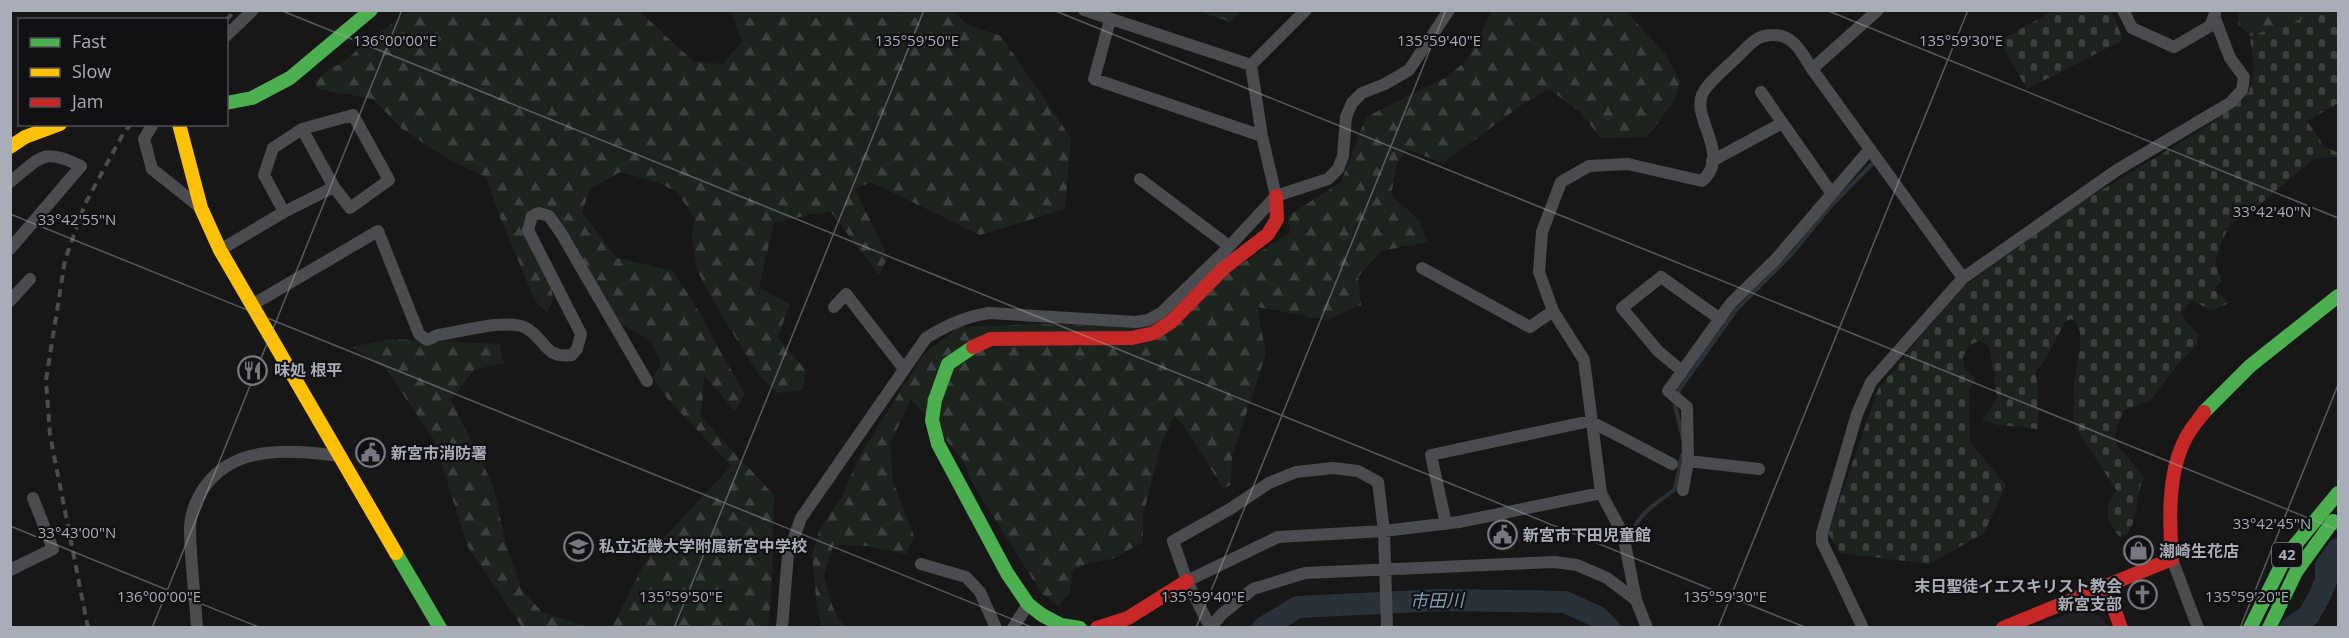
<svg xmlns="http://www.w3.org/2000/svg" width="2349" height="638" font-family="'Open Sans','Noto Sans JP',sans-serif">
<defs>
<pattern id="forest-firs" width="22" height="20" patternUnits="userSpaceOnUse" patternTransform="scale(1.5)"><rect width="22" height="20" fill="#1d241e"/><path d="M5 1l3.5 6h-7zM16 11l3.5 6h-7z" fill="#3b413d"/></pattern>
<pattern id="cemetery-stones" width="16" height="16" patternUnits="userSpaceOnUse" patternTransform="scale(1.5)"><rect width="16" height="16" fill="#1d241e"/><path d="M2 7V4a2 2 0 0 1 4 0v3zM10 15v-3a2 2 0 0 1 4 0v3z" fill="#3b413d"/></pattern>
<pattern id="park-crowns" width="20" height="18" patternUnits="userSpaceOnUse" patternTransform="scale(1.5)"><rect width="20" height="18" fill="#1d241e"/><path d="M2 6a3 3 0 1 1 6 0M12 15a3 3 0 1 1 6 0" fill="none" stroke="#3b413d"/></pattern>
</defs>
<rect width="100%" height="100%" fill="#171717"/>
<path fill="#212123" d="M2082 608 2103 618 2107 627H2033Z"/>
<path fill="url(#forest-firs)" d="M888 10 903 14 906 11H953L968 25 1001 36 1071 138 1065 209 980 235 871 182 855 189 888 257 879 275 830 211 774 222 759 288 790 304 778 337 806 371 803 390 778 393 759 375 716 306 697 270 692 236 695 218 676 191 656 182 620 172 590 189 582 212 617 258 673 271 699 312 745 395 735 411 704 375 701 417 774 495 772 580 768 627H522L468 547 434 440 386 369 352 347 389 339 500 344 503 363 474 370 451 400 493 485 506 543 522 590 542 612 584 626 612 627 643 566 661 541 731 466 667 398 653 378 661 363 652 343 636 331 624 326 609 306 565 229 528 212 551 285 553 299 547 312 535 301 500 217 486 177 451 161 402 129 373 99 319 89 314 82 332 67 341 64 368 41 410 11H639L694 62 723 64 742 41 731 11Z
M1492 11H1626L1666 55 1680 81 1675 100 1647 137 1601 138 1579 111 1549 89 1523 104 1443 163 1407 149 1397 163 1391 195 1420 221 1427 242 1381 251 1358 277 1361 305 1326 320 1257 307 1266 354 1232 457 1231 485 1223 488 1184 426 1174 416 1162 442 1143 515V542L1115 558 1083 565 1073 571 1069 594 1058 606 1042 594 971 481 963 460 911 399 890 444 893 481 914 536 906 554 869 546 833 545 824 576 833 608 844 627H822L817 608 812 554 819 531 842 496 860 455 924 354 959 327 1039 324 1144 326 1290 233 1288 216 1341 182 1366 117 1447 77 1467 60Z
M2239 11H2325L2250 36 2238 24Z"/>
<path fill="url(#cemetery-stones)" d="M2053 11H2112L2123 40 2027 89 1999 41Z
M2325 11H2338V103L2307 121 2324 146 2338 153V158L2326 157 2312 160 2251 212 2231 223 2221 243 2215 263 2222 280 2214 290 2229 302C2209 316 2210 307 2191 301L2181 312 2188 324 2199 334 2197 345 2178 364 2150 401 2124 410 2117 426 2114 441 2144 477C2135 496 2139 517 2127 535L2119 536C2106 522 2103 505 2117 491L2073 424 2074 382 2080 349V332L2076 322 2071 319 2065 322 2044 362 2035 372 2038 387V429L1998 425 1982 420 1997 398 1989 346 1980 341 1969 345 1963 357 1965 369 1974 377 1975 381 1969 390 1970 442 2006 485 1984 533 1929 564 1840 553 1828 533 1878 389 1959 290 2072 208 2209 125 2249 92 2254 67 2250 36Z"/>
<path fill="url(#park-crowns)" d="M1198 11 1241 10V11L1230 22Z"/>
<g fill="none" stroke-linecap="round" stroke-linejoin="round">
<path stroke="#2a3239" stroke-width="4" d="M1683 438 1675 406 1679 390 1737 309 1792 254 1829 208 1872 164
M1630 536C1641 510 1655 505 1675 489L1682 455"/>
<path stroke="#2a3239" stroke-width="22" d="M1263 628 1298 607 1441 600 1565 602 1598 617 1609 628
M2291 628 2309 615 2318 599 2326 581V566L2338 549"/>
<path stroke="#4b4c50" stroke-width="12" d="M1084 10 1251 65
M2123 10 2132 28 2174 47 2210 26 2215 14
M1110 20 1094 79 1262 136
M226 36 253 10
M1251 65 1262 136 1276 196
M1251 65 1306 10
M1812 69 1878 10
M1761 92 1832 194
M153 124 144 139 152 169 201 208
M302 129 334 187
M1712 161 1782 123
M1140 179 1229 246
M10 182C41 157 43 147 81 166L10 249
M220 250 284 212 334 187 350 208 389 180 353 115 302 129 273 148 264 175 284 212
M1422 268 1530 327 1553 311
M10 301 30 279
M252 305 378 231 419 334 427 340 438 335C460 332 508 318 526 328 546 339 544 359 572 355L577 349 581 334 528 230 532 216 539 213 549 216 561 233 647 381
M834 307 846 294 904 369
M1682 371 1658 351 1622 308 1661 277 1720 319
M1688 461 1759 469
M1683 490 1688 461 1687 407 1668 391 1731 303 1777 258 1870 149
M1446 524 1431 455 1590 421 1672 464
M2172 559 2198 628
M921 564 966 577 980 592 996 628
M10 570 53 549 33 498
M1187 581 1278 537 1384 531 1459 522 1601 493
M1636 600 1623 534 1601 493 1584 360 1553 311 1539 272 1542 232 1561 182 1589 166 1628 164 1702 181C1732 155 1692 120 1702 95 1706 84 1727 67 1736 58 1749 46 1755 35 1773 35 1794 34 1803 55 1812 69L1963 278
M1210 627 1187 581 1173 541 1230 509 1269 483 1296 472 1333 468 1358 471 1378 482 1384 531 1387 628
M197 628C195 594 190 559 190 526 191 513 195 502 202 491 232 443 292 450 341 456
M782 628 788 554 801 518 926 338C947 325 965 317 989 313L1136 322 1148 320 1161 313 1225 251 1276 196 1328 179 1338 169 1343 156 1346 117 1352 103 1362 93 1385 84 1409 70 1449 10
M1013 628 1028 604
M1210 628 1222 614 1253 589 1305 573 1555 562 1577 565 1607 578 1636 600 1647 628
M1863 628 1822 542V533L1857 414 1871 382 1963 278 2117 170 2230 103 2242 90 2244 77 2230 58 2214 16"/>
<path stroke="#4caf50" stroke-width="14" d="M226 103 252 98 290 78 371 10
M973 347 948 364 935 400 932 420 938 444 1007 573 1028 604 1042 615 1061 625 1080 628
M2204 412 2250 366 2338 296
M396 553 440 628
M2250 628 2286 556 2338 493
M2269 628 2296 572 2333 521"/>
<path stroke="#ffc107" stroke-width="14" d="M179 124 201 208 220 250 396 553
M10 147 25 137 60 124"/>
<path stroke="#c62828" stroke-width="14" d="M973 347 991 339 1132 338 1154 333 1171 322 1224 268 1268 234 1277 219 1276 196
M2106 586 2121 628
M1097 628 1128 618 1187 581
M2003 628 2172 559C2169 518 2167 466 2190 431 2194 424 2200 418 2204 412"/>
<path stroke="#4b4c4f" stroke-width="4" stroke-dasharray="8 6" stroke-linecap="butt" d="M226 20 236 10
M88 628 50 435 46 380 65 260 85 204 123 134 131 124"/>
</g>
<path fill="none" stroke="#a8adb8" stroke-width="1.5" stroke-opacity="0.45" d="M280 10 1807 628M1053 10 2338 530M1826 10 2338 218M10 214 1034 628M10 526 261 628M152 628 402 10M674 628 924 10M1196 628 1446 10M1718 628 1968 10M2240 628 2338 385"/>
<defs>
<symbol id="restaurant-ring" viewBox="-11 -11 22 22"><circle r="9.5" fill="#111113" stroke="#757880" stroke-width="1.5"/><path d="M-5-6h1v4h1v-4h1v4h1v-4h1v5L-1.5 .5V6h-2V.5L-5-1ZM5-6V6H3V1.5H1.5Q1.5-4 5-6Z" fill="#757880"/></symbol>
<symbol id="civic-ring" viewBox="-11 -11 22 22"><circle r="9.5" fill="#111113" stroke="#757880" stroke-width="1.5"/><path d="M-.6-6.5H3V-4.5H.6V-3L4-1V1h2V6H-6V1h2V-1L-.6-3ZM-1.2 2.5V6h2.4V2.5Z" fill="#757880"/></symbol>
<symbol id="school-ring" viewBox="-11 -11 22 22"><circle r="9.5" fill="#111113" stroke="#757880" stroke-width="1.5"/><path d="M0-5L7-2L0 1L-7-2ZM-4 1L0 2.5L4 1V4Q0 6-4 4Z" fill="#757880"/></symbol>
<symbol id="shop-ring" viewBox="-11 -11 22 22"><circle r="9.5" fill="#111113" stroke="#757880" stroke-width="1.5"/><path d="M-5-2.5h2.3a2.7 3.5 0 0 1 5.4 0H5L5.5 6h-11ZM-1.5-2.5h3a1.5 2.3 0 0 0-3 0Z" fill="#757880"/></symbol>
<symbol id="church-ring" viewBox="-11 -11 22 22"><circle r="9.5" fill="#111113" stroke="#757880" stroke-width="1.5"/><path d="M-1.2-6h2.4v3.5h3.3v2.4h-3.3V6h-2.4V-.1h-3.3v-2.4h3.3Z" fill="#757880"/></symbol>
</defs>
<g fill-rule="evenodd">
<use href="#restaurant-ring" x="236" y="354" width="33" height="33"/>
<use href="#civic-ring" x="354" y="436" width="33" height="33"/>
<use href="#civic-ring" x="1486" y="518" width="33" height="33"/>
<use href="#school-ring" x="562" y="530" width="33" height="33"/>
<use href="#shop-ring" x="2122" y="534" width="33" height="33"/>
<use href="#church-ring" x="2126" y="578" width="33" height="33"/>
</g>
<g text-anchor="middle" stroke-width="4.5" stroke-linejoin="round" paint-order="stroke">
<rect fill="#111113" stroke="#7b7e86" stroke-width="1.5" x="2272" y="543" width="30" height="24" rx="4.5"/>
<g font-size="15" font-weight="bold" fill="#a8adb8">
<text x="2287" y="560">42</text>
</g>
<g font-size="16" font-weight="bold" fill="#a8adb8" stroke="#111113" text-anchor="start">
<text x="274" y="376">味処 根平</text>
<text x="391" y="459">新宮市消防署</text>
<text x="1523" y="541">新宮市下田児童館</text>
<text x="599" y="552">私立近畿大学附属新宮中学校</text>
<text x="2159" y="557">潮崎生花店</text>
<text x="2122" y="592" text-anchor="end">末日聖徒イエスキリスト教会<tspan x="2122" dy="18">新宮支部</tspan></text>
</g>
<g font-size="18" font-style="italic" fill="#7f9bb3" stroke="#111113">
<text transform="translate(1437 601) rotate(-1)" y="6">市田川</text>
</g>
</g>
<g font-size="15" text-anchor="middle" fill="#a8adb8" stroke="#111113" stroke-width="4.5" stroke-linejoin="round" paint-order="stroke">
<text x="395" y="46">136°00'00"E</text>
<text x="917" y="46">135°59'50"E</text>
<text x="1439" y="46">135°59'40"E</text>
<text x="1961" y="46">135°59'30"E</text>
<text x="2272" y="217">33°42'40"N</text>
<text x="77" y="225">33°42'55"N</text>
<text x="2272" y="529">33°42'45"N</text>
<text x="77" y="538">33°43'00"N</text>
<text x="159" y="602">136°00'00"E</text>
<text x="681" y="602">135°59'50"E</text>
<text x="1203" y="602">135°59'40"E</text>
<text x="1725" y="602">135°59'30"E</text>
<text x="2247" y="602">135°59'20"E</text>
</g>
<rect width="2349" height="638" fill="none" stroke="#a8adb8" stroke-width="24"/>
<rect x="18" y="18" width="210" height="108" fill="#111113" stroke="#4d4f55" stroke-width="1.5"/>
<rect x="30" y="38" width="30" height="9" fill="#4caf50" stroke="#4d4f55" stroke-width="1.5"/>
<text x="72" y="48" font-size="18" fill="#a8adb8">Fast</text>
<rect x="30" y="68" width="30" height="9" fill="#ffc107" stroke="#4d4f55" stroke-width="1.5"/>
<text x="72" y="78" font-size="18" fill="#a8adb8">Slow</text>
<rect x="30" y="98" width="30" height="9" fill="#c62828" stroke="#4d4f55" stroke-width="1.5"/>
<text x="72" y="108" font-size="18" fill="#a8adb8">Jam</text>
</svg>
